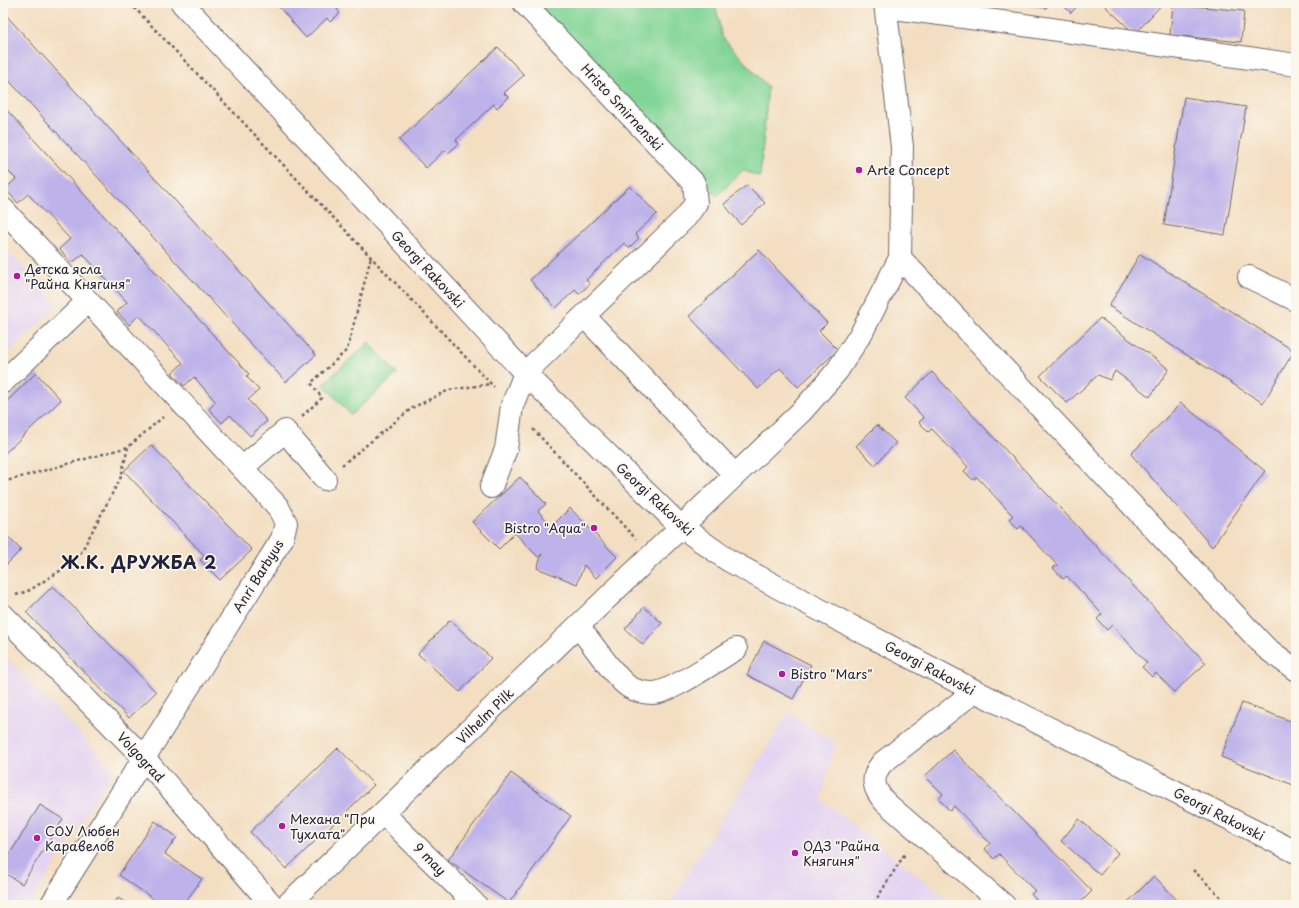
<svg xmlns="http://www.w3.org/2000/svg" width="1299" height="908" font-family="'Playpen Sans',sans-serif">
<rect width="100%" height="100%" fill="#fbf7ec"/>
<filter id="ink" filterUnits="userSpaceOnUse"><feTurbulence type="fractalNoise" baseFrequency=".025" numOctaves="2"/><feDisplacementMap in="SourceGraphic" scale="8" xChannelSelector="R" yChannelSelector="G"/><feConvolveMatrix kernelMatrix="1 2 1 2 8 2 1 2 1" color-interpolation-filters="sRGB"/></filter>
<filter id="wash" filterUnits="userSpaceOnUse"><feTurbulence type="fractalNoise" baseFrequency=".012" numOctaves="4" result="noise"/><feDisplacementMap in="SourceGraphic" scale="16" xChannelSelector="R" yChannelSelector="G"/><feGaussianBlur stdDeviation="0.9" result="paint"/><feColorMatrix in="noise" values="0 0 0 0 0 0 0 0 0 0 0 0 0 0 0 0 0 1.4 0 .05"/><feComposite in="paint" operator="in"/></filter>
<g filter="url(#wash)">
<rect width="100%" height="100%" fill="#f3dec1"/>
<path fill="#e4d3f2" d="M3 246 58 305 3 358Z
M3 654 114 770 29 905H3Z
M788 713 835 743 821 800 956 905H668Z"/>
<path fill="#82d596" stroke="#527c68" d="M535 3H715L722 37 768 87 760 177 743 170 717 196Z
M369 342 397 374 351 415 323 384Z"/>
<g id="blocks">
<path fill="#beb2ea" d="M283 3H343L337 9 340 13 330 22 327 18 306 38 279 7Z
M1012 3H1051L1046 8Z
M1061 3H1080L1071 13Z
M1109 3H1163L1135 34 1106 7Z
M1173 4 1244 11 1241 42 1170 35Z
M3 12 316 355 286 382 3 74Z
M498 47 524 75 504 93 508 97 497 108 494 104 456 140 459 144 448 153 445 150 426 168 399 140Z
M1184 97 1246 107 1225 235 1164 225Z
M3 106 249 374 246 376 259 390 248 400 267 421 250 436 230 415 222 423 209 409 216 402 194 377 184 386 172 373 183 363 139 315 129 325 117 312 127 302 83 254 72 263 59 249 70 239 28 194 18 203 5 189 16 179 3 166Z
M747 185 765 203 741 225 724 204Z
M630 186 657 214 635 234 639 238 629 248 624 243 586 280 590 284 579 294 575 290 556 308 530 280Z
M759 250 827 323 819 331 838 350 798 387 780 368 758 389 689 316Z
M1140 254 1294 351 1263 403 1109 306Z
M1100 318 1169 369 1150 397 1115 371 1110 380 1098 375 1067 403 1040 376Z
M932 372 1206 663 1174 692 1156 673 1152 677 1142 667 1147 663 1112 625 1107 630 1097 619 1102 614 1067 576 1063 579 1053 568 1057 565 1021 526 1018 529 1009 519 1013 516 977 477 973 480 964 471 968 467 932 429 928 432 919 422 924 418 905 398Z
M36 373 61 400 3 455V405Z
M1181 403 1265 471 1212 547 1131 454Z
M877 425 896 443 875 465 856 446Z
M151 445 252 550 220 580 200 560 205 556 124 471Z
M520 477 546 504 538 511 552 526 570 508 617 557 596 578 584 565 577 584 537 568 542 554 538 557 515 533 499 549 472 522Z
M3 532 21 550 3 568Z
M53 586 156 692 129 718 26 612Z
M644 607 662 623 643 645 625 629Z
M450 620 491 658 460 692 418 654Z
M764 641 811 665 793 699 747 675Z
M1242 703 1296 723V786L1221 757Z
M338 748 374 785 286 869 250 832Z
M953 750 1092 891 1078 905H1041L1031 894 1035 891 999 854 994 859 985 849 990 843 982 835 954 806 950 811 939 799 943 794 925 776Z
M511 773 571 816 509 903 448 860Z
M40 805 63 819 22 884 3 872V865Z
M1079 819 1118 853 1100 875 1061 841Z
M155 821 177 837 165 854 202 879 183 905H162L119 875Z
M1154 876 1182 905H1131L1128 902Z
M118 898 129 905H114Z"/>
</g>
</g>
<g filter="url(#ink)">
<use href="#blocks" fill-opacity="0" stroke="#6b646a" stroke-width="1"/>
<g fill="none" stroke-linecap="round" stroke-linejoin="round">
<defs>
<path id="minor" d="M182 3 525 373 680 526 728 560 803 601 975 691 1296 852
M886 7 1017 24 1296 65
M3 209 278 507 286 523 282 539 51 905
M900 258 1266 648 1296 670
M1249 277 1296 300
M585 317 735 475
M3 382 88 301
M242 468 285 431 325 479
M491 487 506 449 512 406 525 373 686 217 696 203 694 183 524 3
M3 615 144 758 272 905
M578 626C589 639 616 679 629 687 636 691 645 693 653 693 671 693 718 659 736 649
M975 691 882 763C870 778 873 789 886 803L1004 905
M384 814 476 905
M287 905 802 411 837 371 862 332 900 258 902 147 885 3"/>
</defs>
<use href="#minor" stroke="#6b646a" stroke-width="24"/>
<path stroke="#6b646a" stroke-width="2.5" stroke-dasharray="3 3" stroke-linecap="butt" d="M130 3 494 387
M302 416 322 398 311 383 347 350 371 257
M533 429 636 539
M342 465 412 408 449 390 490 384
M3 482 128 447 163 417
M16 595 30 590 77 560 121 477 128 447
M1193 870 1229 905
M874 903 906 852"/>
<use href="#minor" stroke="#fff" stroke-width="22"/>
</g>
</g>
<g fill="#b5179e" stroke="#fbf7ec" stroke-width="1.5">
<circle cx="859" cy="170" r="4"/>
<circle cx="17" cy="276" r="4"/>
<circle cx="594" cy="528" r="4"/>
<circle cx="782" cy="674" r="4"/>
<circle cx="282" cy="826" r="4"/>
<circle cx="37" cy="838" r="4"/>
<circle cx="795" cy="853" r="4"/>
</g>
<g text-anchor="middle" stroke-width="3.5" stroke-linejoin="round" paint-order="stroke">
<g font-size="13" fill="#22223b" stroke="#fbf7ec">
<text transform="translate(622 107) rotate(47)" y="5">Hristo Smirnenski</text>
<text transform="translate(428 269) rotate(47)" y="5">Georgi Rakovski</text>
<text transform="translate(655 499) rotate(43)" y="5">Georgi Rakovski</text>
<text transform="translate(258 576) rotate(-58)" y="5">Anri Barbyus</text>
<text transform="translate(930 668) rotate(28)" y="5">Georgi Rakovski</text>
<text transform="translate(485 716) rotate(-44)" y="5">Vilhelm Pilk</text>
<text transform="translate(141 757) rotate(47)" y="5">Volgograd</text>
<text transform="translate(1219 814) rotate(27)" y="5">Georgi Rakovski</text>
<text transform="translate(430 859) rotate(45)" y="5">9 may</text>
</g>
<g font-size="13" fill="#22223b" stroke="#fbf7ec" text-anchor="start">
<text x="867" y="175">Arte Concept</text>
<text x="25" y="274">Детска ясла<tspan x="25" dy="15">"Райна Княгиня"</tspan></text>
<text x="586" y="533" text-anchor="end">Bistro "Aqua"</text>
<text x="790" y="679">Bistro "Mars"</text>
<text x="290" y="824">Механа "При<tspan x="290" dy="15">Тухлата"</tspan></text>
<text x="45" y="836">СОУ Любен<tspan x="45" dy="15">Каравелов</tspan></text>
<text x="803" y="851">ОДЗ "Райна<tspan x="803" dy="15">Княгиня"</tspan></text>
</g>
<g font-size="17" font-weight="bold" letter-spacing="1" fill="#22223b" stroke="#fbf7ec">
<text x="139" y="569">Ж.К. ДРУЖБА 2</text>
</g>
</g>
<rect width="1299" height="908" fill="none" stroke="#fbf7ec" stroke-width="16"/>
</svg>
